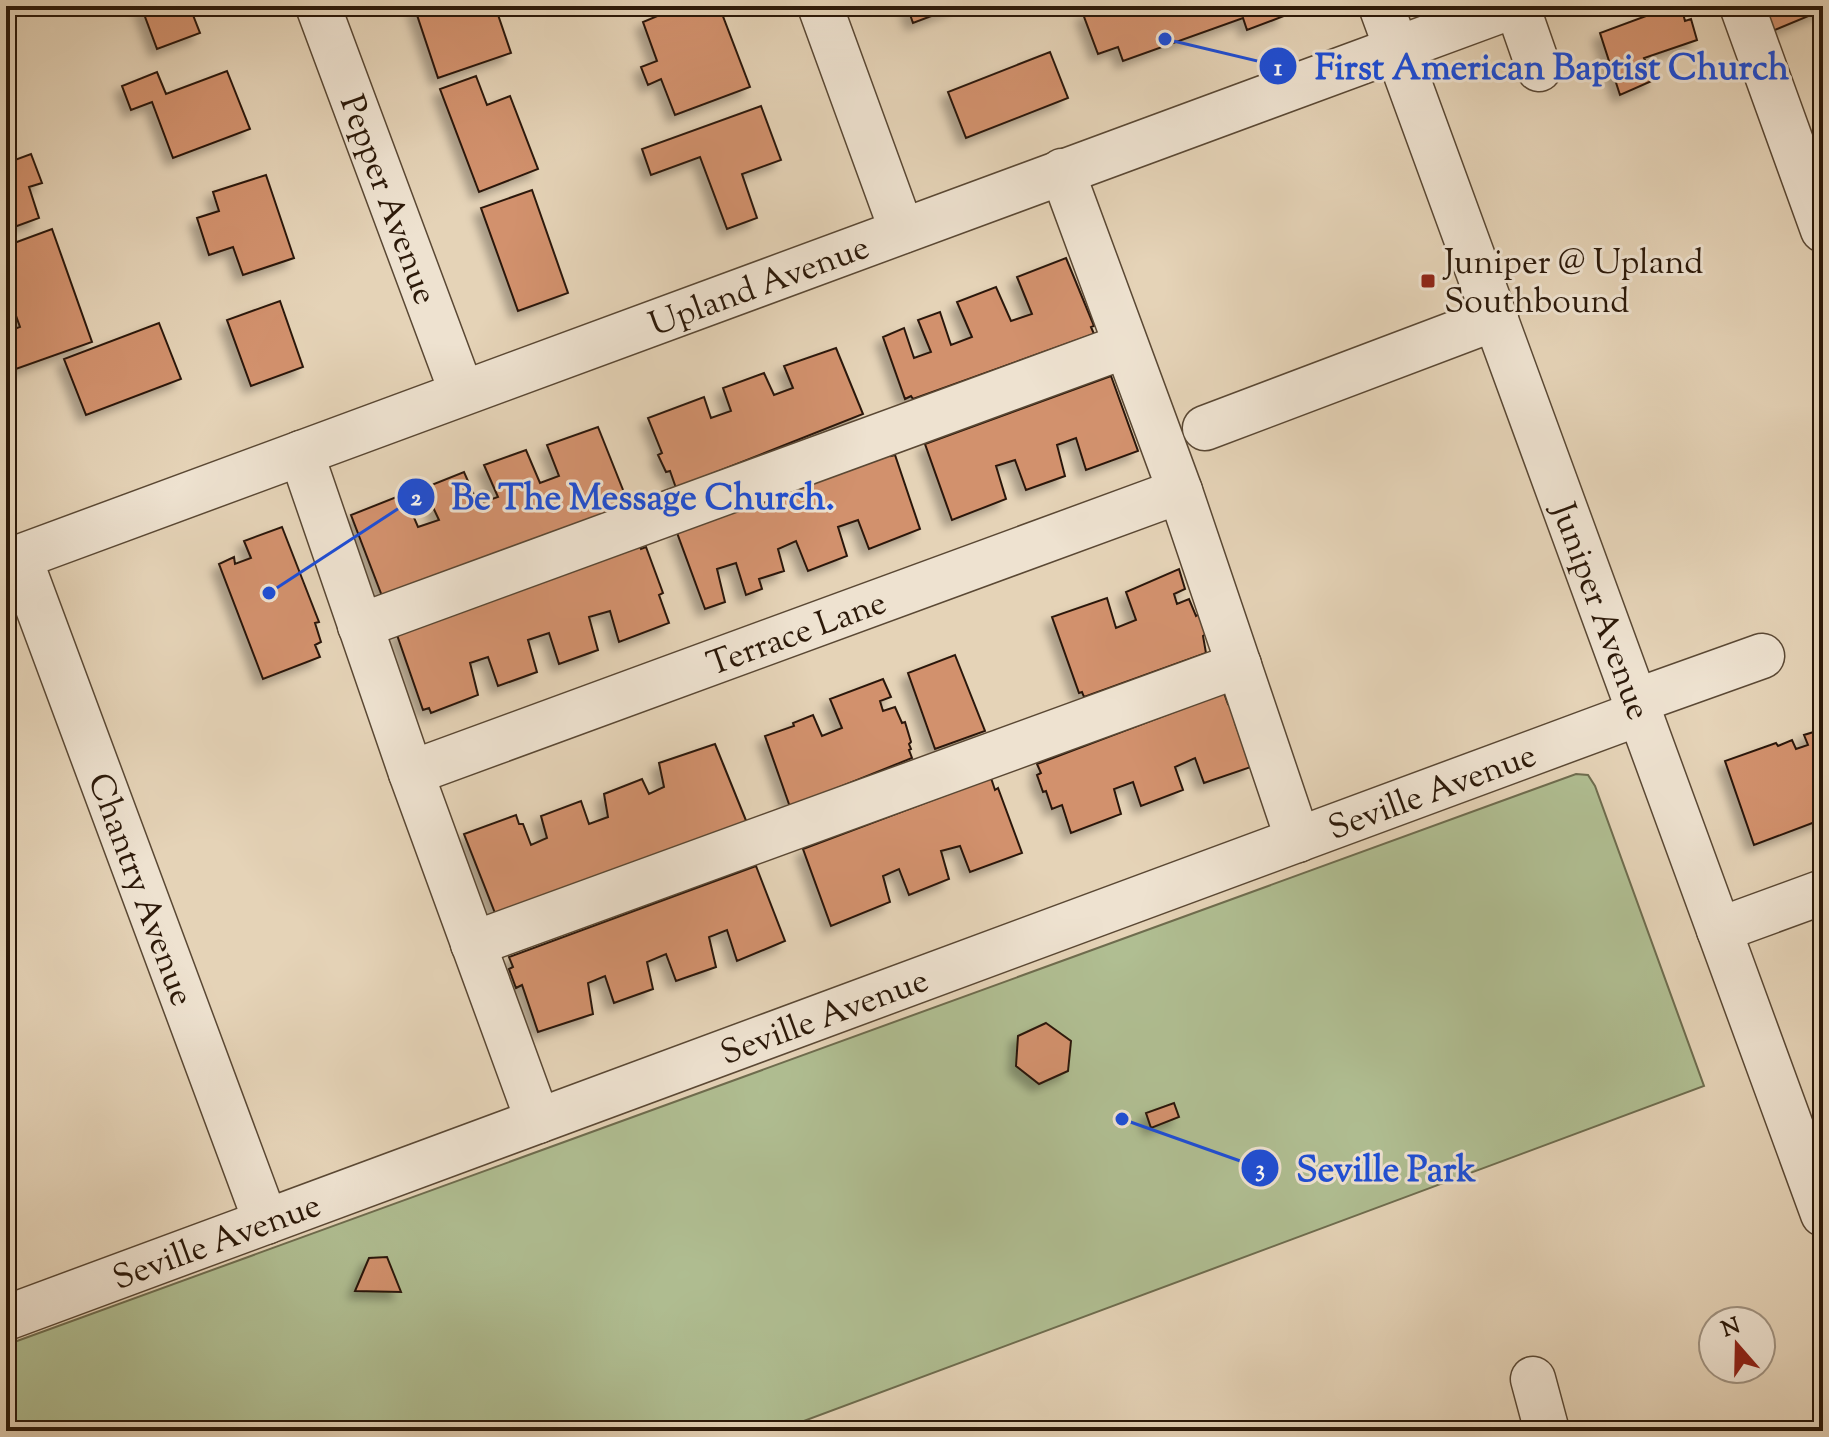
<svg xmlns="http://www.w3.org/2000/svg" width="1829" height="1437" font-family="'Sorts Mill Goudy',serif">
<defs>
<filter id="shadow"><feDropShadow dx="-7" dy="7" stdDeviation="4" flood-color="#0004"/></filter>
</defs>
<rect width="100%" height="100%" fill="#e5d3b7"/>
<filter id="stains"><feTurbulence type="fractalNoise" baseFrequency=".0025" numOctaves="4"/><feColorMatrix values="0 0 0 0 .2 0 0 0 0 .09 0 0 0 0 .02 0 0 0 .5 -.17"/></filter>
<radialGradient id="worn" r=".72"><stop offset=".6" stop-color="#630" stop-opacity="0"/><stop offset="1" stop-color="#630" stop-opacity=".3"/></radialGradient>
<path fill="#b0be92" stroke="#6e6c4e" stroke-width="2" d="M1576 774 1588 775 1595 786 1704 1086 777 1431H6V1345Z"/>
<path fill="#d2916d" stroke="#2c1909" stroke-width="2" filter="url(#shadow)" d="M141 6H200L191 10 200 33 157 49Z
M414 6H495L511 53 438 78Z
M681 6H719L750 87 675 115 661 79 648 85 641 67 657 61 643 22Z
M907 6H958L913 23Z
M1280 6 1284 16 1247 30 1243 18 1123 61 1118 47 1098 54 1083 14 1103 6Z
M1673 6H1681L1685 21 1691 19 1697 40 1644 58 1654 80 1620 95 1600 33Z
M1761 6H1822L1823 10 1770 32Z
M1050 52 1068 98 966 138 948 92Z
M227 71 250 129 173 158 152 102 131 110 122 86 157 72 166 94Z
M476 76 487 105 510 96 538 169 479 192 440 89Z
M761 106 781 160 742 174 757 218 727 229 700 157 651 175 642 149Z
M10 145 15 160 31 154 42 183 29 187 39 218 6 230V147Z
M266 175 294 258 243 275 233 247 209 255 197 218 219 211 213 192Z
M532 190 568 293 518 311 481 208Z
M52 229 92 342 13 370 6 350V332L20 327 6 288V246Z
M1066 258 1094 326 1091 327 1094 334 913 399 911 396 905 399 883 337 904 328 914 358 931 352 918 320 940 312 951 345 972 337 957 302 996 287 1011 321 1032 314 1017 277Z
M280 301 303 367 251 386 227 320Z
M159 323 181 379 86 415 64 359Z
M836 348 863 414 676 488 670 471 666 472 658 455 662 453 648 418 704 397 711 418 731 411 723 388 764 373 774 395 793 388 784 366Z
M1111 376 1138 451 1086 470 1076 438 1057 445 1065 476 1026 490 1015 460 996 466 1006 499 952 520 925 444Z
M598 427 627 500H624L627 506 382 596 351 515 404 494 418 527 439 520 424 488 464 472 478 504 498 497 484 465 526 450 540 483 559 476 547 445Z
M889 449 891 456 895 455 920 529 869 549 858 520 838 527 847 556 808 571 796 541 778 549 784 571 759 579 762 589 746 595 736 563 717 569 725 602 705 609 676 530Z
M282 527 319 622 315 623 321 642 315 645 320 657 263 679 219 564 234 557 235 564 251 558 244 541Z
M639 542 641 549 646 547 663 593 659 595 669 623 619 642 610 611 589 617 598 650 559 664 549 633 528 640 537 672 498 686 488 657 470 663 478 695 431 713 429 708 423 710 396 632Z
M1179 569 1185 589 1174 594 1177 604 1189 599 1196 616 1199 614 1206 634 1203 636 1206 653 1084 697 1082 692 1079 693 1052 617 1107 598 1116 628 1136 620 1126 592Z
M955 655 985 731 935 749 908 673Z
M883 679 891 697 880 701 883 711 895 707 902 723 905 722 911 742 909 744 911 749 909 750 912 758 790 807 765 736 794 726 793 723 813 715 822 736 842 728 830 699Z
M1224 693 1228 704 1232 703 1239 721 1235 723 1251 767 1204 783 1195 758 1175 767 1183 790 1141 806 1133 782 1114 789 1121 814 1071 833 1062 805 1052 809 1046 791 1043 792 1037 775 1041 773 1037 764Z
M1823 729V819L1754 845 1725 761 1776 743 1778 746 1792 740 1796 749 1808 745 1804 735Z
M715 744 747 823 495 913 464 834 516 815 519 824H523L531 845 547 838 541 816 581 801 589 824 608 817 604 794 642 779 649 794 664 787 659 763Z
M991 778 995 790 998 788 1022 853 970 872 960 846 941 851 949 879 909 895 899 869 883 876 890 902 831 926 803 849Z
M756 866 785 941 737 961 727 930 709 937 716 967 676 981 666 954 647 962 653 989 614 1003 605 976 588 983 593 1014 538 1032 522 985 516 988 509 969 513 967 509 957Z
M1046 1023 1071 1041 1068 1071 1039 1084 1016 1066 1018 1036Z
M1174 1103 1179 1117 1151 1128 1146 1113Z
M387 1257 401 1292 355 1291 369 1258Z"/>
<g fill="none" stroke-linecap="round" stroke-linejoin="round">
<defs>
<g id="minor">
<path id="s1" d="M318 6 462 393"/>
<path d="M820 6 902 231"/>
<path id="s2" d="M1381 6 1823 1214"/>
<path d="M1517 6 1539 69"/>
<path d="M1742 6 1823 230"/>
<path d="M1062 171 1180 491 1298 840"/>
<path d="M1205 428 1496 318"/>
<path d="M301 453 411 773 538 1121"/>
<path id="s3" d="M19 557 266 1222"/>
<path id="s4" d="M6 562 1513 6"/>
<path d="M360 626 1125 346"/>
<path d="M1636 701 1762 656"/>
<path id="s5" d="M411 773 1180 491"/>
<path d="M1719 930 1823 892"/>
<path d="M473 944 1239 665"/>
<path id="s6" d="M6 1318 1640 713"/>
<path d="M1533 1379 1547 1431"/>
</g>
</defs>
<use href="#minor" stroke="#5a4834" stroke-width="47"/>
<use href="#minor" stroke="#eee2d0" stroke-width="44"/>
</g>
<rect fill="#8f2418" stroke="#eee2d0" stroke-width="3" x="1420" y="273" width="16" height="16" rx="4"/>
<g text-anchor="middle" stroke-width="6" stroke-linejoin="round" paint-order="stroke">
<g font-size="34" fill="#2c1909" stroke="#eee2d0">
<text dy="12" stroke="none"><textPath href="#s1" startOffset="206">Pepper Avenue</textPath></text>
<text dy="12" stroke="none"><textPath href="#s4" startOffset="802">Upland Avenue</textPath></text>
<text dy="12" stroke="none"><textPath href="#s2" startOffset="644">Juniper Avenue</textPath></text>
<text dy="12" stroke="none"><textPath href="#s5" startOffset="410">Terrace Lane</textPath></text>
<text dy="12" stroke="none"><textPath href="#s6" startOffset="1520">Seville Avenue</textPath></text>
<text dy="12" stroke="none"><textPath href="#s3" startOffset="354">Chantry Avenue</textPath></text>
<text dy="12" stroke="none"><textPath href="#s6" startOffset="872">Seville Avenue</textPath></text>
<text dy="12" stroke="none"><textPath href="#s6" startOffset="224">Seville Avenue</textPath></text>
</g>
<g font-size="34" fill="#2c1909" stroke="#eee2d0" text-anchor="start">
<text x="1444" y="273">Juniper @ Upland<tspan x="1444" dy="39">Southbound</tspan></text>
</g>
</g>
<path fill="none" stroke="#1d4ed8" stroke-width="3" d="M1165 39L1278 66M269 593L416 497M1122 1119L1260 1168"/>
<g fill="#1d4ed8" stroke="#eee2d0" stroke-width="3">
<circle cx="1165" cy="39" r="8"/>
<circle cx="269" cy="593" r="8"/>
<circle cx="1122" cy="1119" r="8"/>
<circle cx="1278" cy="66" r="20"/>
<circle cx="416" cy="497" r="20"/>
<circle cx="1260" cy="1168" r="20"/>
</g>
<g font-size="24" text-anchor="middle" font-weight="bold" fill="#fff">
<text x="1278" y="75">1</text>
<text x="416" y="505">2</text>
<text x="1260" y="1176">3</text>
</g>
<g font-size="36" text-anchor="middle" font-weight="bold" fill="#1d4ed8" stroke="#eee2d0" stroke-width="6" stroke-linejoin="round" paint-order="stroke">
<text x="1552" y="79">First American Baptist Church</text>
<text x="643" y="509">Be The Message Church.</text>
<text x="1386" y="1181">Seville Park</text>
</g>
<rect width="1829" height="1437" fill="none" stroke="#e5d3b7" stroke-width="32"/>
<rect x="8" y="8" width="1813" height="1421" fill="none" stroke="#2c1909" stroke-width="4"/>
<rect x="16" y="16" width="1797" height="1405" fill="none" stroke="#2c1909" stroke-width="2"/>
<g transform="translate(1737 1345) rotate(340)"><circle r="38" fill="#eee2d0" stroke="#a09280" stroke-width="2"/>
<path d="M0-6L14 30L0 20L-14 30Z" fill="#8f2418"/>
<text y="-12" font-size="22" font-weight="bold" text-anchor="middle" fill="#2c1909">N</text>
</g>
<rect width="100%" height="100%" filter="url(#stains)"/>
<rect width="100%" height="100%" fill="url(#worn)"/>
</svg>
